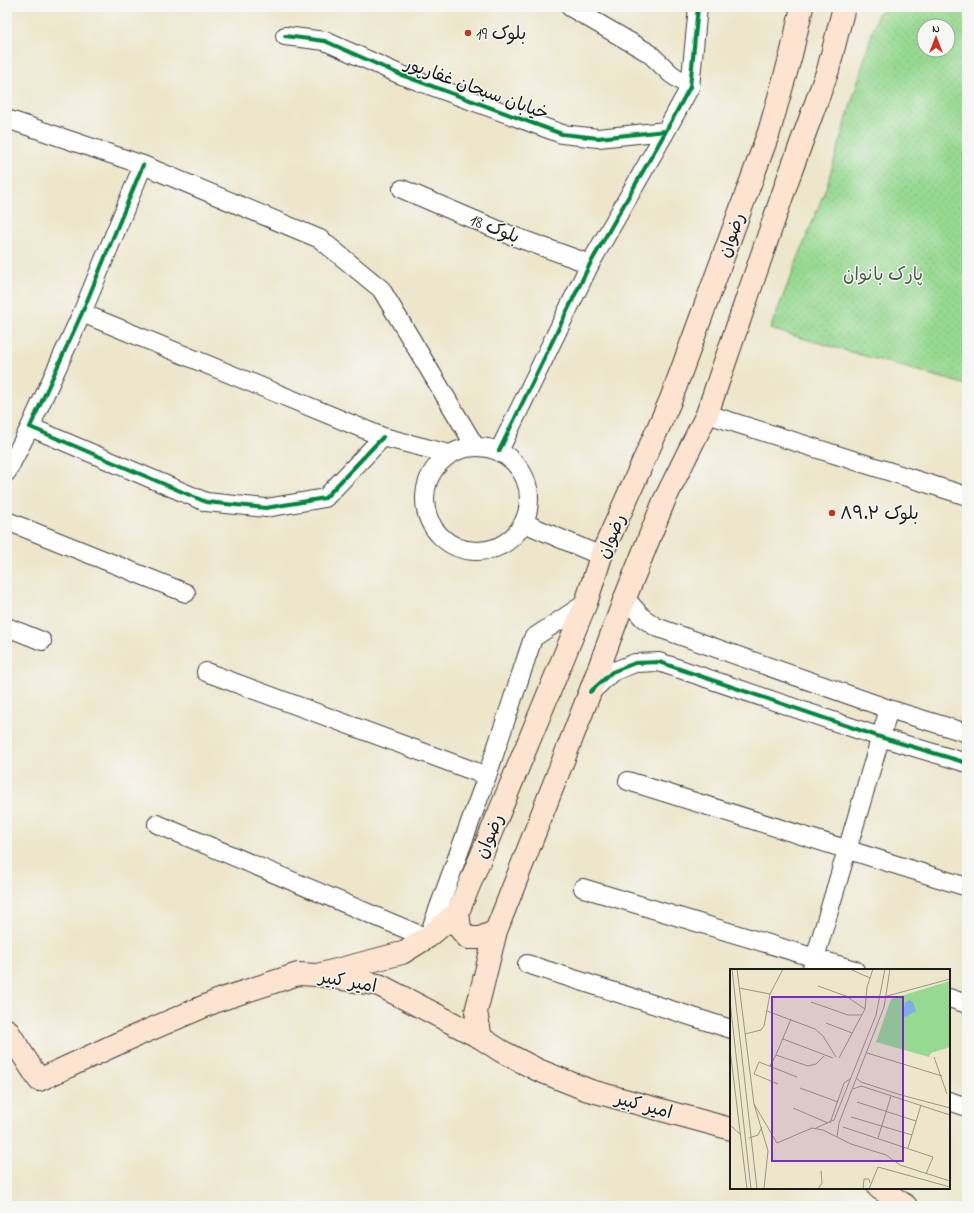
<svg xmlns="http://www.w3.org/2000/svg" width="974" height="1213" font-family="'Indie Flower','Playpen Sans Arabic',sans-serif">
<defs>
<pattern id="green-dots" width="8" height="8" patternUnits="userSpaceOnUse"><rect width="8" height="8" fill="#96d991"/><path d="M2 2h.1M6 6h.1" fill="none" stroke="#81ba7c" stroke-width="1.8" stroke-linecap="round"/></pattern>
</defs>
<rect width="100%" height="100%" fill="#f6f6f2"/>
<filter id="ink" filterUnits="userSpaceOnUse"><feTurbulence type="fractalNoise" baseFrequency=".025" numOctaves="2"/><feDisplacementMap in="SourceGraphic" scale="8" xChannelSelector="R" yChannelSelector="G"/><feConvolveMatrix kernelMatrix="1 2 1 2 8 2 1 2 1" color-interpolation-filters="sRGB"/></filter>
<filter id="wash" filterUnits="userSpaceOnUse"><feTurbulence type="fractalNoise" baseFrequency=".012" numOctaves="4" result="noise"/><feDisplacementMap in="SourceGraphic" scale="16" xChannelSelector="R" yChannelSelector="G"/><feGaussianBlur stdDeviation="0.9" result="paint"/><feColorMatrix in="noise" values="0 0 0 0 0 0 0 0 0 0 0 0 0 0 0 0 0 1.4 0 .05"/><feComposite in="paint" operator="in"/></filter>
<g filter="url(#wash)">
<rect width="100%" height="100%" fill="#ede6cb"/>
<path fill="url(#green-dots)" stroke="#597a56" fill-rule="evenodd" d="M898 7H967V385L770 329 827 185 878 13ZM924 26H948V50H924Z"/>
</g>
<g filter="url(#ink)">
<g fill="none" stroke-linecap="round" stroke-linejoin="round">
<defs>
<path id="street" d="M570 7 649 53 671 74 690 87
M285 36 325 41 399 74 562 134 598 138 666 131
M7 119 143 165 320 239 381 289 475 446
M143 165 82 313 30 427 206 502 266 508 325 498 383 437
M402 189 510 235 590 264
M82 313 383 437 449 454
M707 414 967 496
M425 499a52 52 0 1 1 104 0a52 52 0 1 1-104 0Z
M499 451 590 264 666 131 690 87 698 7
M7 472 30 427
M7 521 186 593
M524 523 601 556
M625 598 643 618 656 627 889 709 967 733
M7 627 42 641
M206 672 487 776
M591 692 612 672 635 663 659 662 880 737 967 763
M628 781 967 887
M157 824 427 938
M583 888 855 970
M428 937 487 776 533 638 586 603
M527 964 731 1029
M812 968 889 709
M949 998 967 1004
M949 1101 967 1107"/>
<path id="secondary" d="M458 912 460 929 468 938H480L496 931
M317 975 402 953 428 937 458 912 586 603 601 556 671 399 769 132 791 55 802 7
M7 1030 39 1080 119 1043 219 1000 298 974 317 975 379 985 481 1038 501 1051 538 1070 588 1090 731 1129
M481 1038 476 1012 496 931 590 692 625 598 664 501 707 414 788 179 828 70 844 7
M879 1188 906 1206"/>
</defs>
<use href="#street" stroke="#3b3a36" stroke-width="20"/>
<use href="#secondary" stroke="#3b3a36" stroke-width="24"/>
<use href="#street" stroke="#fff" stroke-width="18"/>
<use href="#secondary" stroke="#fde4d0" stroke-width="22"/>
<defs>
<path id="cycleway" d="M285 36 325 41 399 74 562 134 598 138 666 131
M143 165 82 313 30 427 206 502 266 508 325 498 383 437
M499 451 590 264 666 131 690 87 698 7
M590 692 612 672 635 663 659 662 880 737 967 763"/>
</defs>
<use href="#cycleway" stroke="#f6f6f2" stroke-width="6"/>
<use href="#cycleway" stroke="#00873e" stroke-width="4"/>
</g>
</g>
<g fill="#c8321e" stroke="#f6f6f2" stroke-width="1.5">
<circle cx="468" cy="33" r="4"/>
<circle cx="832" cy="513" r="4"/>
</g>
<g text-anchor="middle" stroke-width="3" stroke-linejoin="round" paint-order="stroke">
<g font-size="18" fill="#1c1c1c" stroke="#f6f6f2" text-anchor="start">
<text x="476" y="39">بلوک 19</text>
<text x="840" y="519">بلوک ۸۹.۲</text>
</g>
<g font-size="18" fill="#1c1c1c" stroke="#f6f6f2">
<text transform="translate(477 88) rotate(20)" y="6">خیابان سبحان غفارپور</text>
<text transform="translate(495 228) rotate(22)" y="6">بلوک 18</text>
<text transform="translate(731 235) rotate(-70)" y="6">رضوان</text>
<text transform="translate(611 536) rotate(-67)" y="6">رضوان</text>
<text transform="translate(489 836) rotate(-67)" y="6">رضوان</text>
<text transform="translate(348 981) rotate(10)" y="6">امیر کبیر</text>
<text transform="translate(644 1105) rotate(15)" y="6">امیر کبیر</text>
</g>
<g font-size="18" fill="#475e45" stroke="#f6f6f2">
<text x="883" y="280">پارک بانوان</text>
</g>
</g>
<g transform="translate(730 969)">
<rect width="220" height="220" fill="#ede6cb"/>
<path d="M220 12V78L201 84 199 88 146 73 161 30Z" fill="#96d991"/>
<path d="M179 31 183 33 186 42 175 48 173 45 175 34Z" fill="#7eade8"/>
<path fill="none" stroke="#999585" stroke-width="1" d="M2 0 27 220M7 0 24 135 38 182 34 220M120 0 140 9M88 17 116 27 135 40M9 19 40 25 53 0M157 27 220 10M0 32 21 220M81 33 118 46H132M37 42 85 60 93 67 106 88M61 50 46 86 78 97 86 95 94 87M96 54 122 64M15 65 31 61 34 57 40 25M53 70 103 89M0 80 17 220M137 84 212 107M204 88 217 125M109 89 135 40 137 18 143 0M40 97 46 86M126 109 131 113 171 126 220 139M48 115 24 105 29 93 67 108M70 119 108 133M123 120 131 117 220 146M127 133 186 152M24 135 47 174 82 159 93 161 121 175 156 186 170 196 220 212M63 139 98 154M121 148 182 166M100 154 114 114 120 110M0 156 11 166M113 158 203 188 196 205M86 159 104 151 146 46 155 0M107 168 109 154 154 38 160 0M19 169 28 166 32 158M148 169 161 127M178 179 191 136M148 198 220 218M88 220 92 214 91 202M133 220 134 210H139L140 214M139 220 148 198"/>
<path fill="#7b2cbf" fill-opacity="0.15" stroke="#7b2cbf" stroke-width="2" d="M42 28H173V192H42Z"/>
<rect width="220" height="220" fill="none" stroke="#1c1c1c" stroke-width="2"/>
</g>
<rect width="974" height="1213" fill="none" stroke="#f6f6f2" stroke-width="24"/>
<g transform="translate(936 38)"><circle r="19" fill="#f6f6f2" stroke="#9f9f9c"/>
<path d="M0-3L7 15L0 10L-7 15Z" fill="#c8321e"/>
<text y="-6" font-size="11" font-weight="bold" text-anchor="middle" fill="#1c1c1c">N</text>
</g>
</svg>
